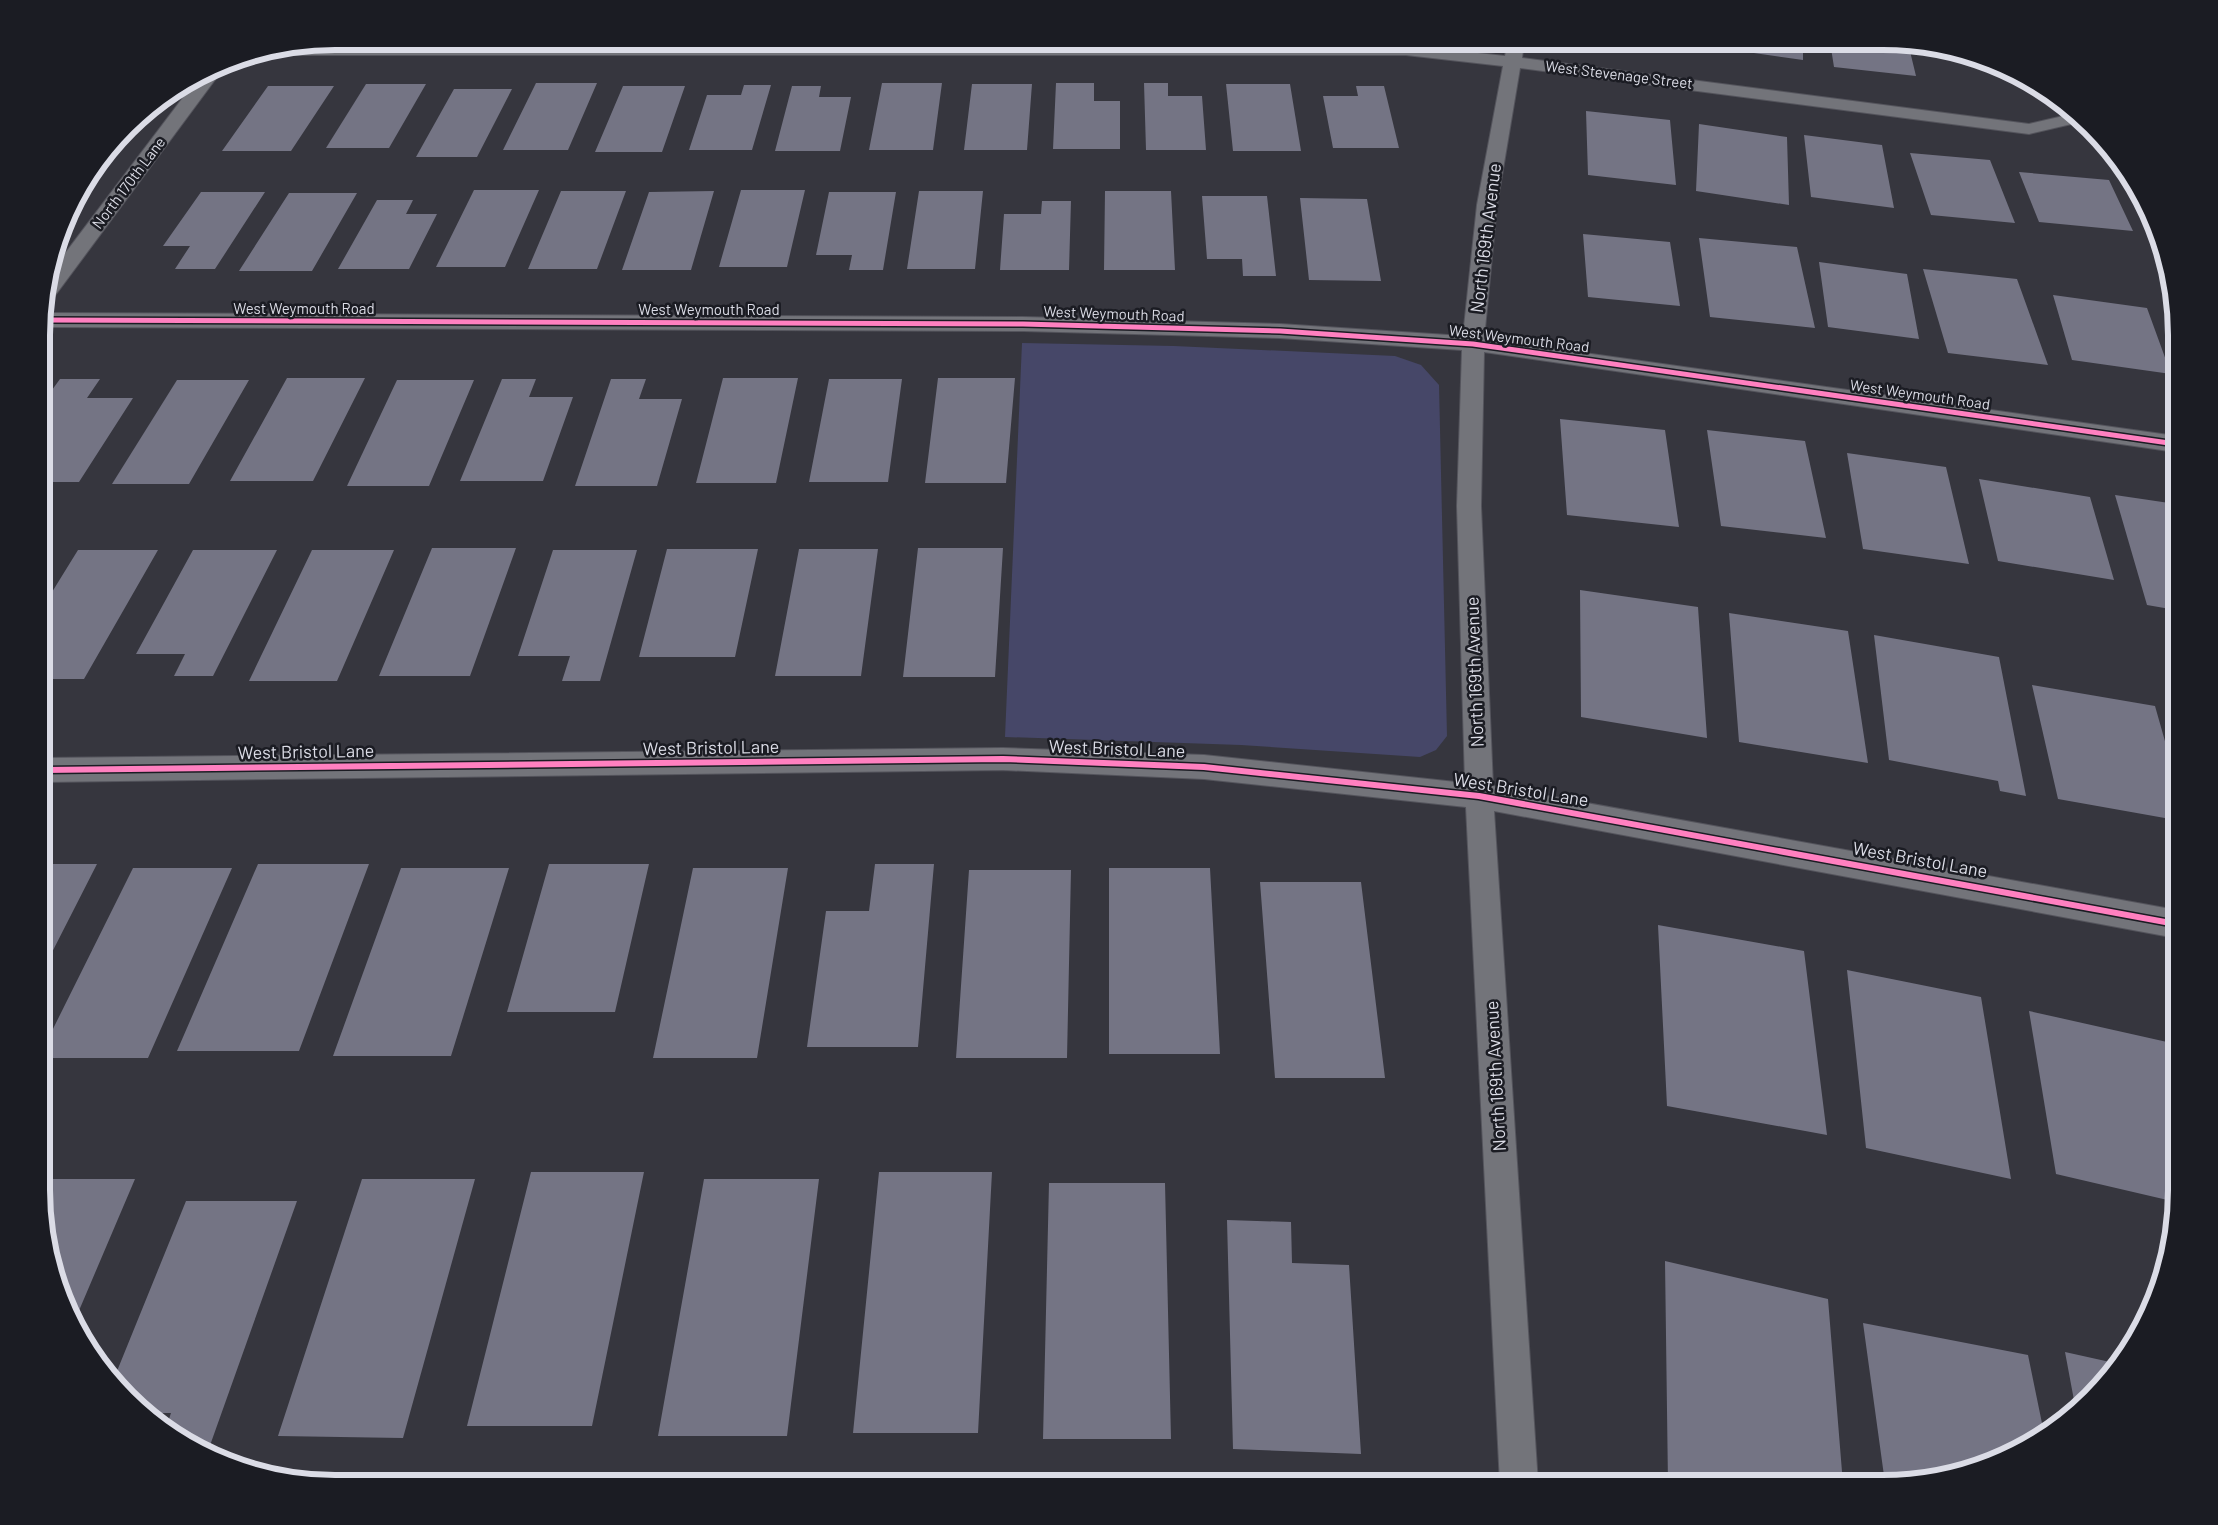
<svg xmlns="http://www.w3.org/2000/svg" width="2218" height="1525" font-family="Barlow,sans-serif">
<rect width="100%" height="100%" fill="#36363e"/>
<path fill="#464768" d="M1022 343 1174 346 1395 356 1421 365 1439 385 1447 736 1436 750 1420 757 1241 745 1005 737Z"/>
<path fill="#747484" d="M1639 42H1698V50L1639 43Z
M1726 42H1803V60L1726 49Z
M1830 42 1908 43 1916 76 1834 67Z
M536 83H597L568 150H503Z
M882 83H942L933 150H869Z
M1056 83H1094V101H1120V149H1053Z
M1144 83H1168V96H1202L1206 150H1146Z
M366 84H426L389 148H326Z
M972 84H1032L1027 150H964Z
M1226 84H1290L1301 151H1233Z
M744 85H771L752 150H689L707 95H741Z
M268 86H334L291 151H222Z
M623 86H685L662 152H595Z
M792 86H821L819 97H851L840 151H775Z
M1356 86H1384L1399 148H1333L1323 96H1358Z
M454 89H512L477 157H416Z
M1586 111 1670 120 1676 185 1588 175Z
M1699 124 1787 137 1789 205 1696 191Z
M1804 135 1882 145 1894 208 1811 197Z
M1910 153 1990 160 2015 223 1931 215Z
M2019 172 2109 180 2133 231 2039 222Z
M474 190H539L505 267H436Z
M741 190H805L787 267H719Z
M561 191H626L597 269H528Z
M714 191 691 270H622L649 192Z
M919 191H983L975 269H907Z
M1105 191H1171L1175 270H1104Z
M201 192H265L215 269H175L190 246H163Z
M829 192H896L883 270H849L852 255H816Z
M289 193H357L312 271H239Z
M1202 196H1267L1276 276H1243L1242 259H1207Z
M1300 198 1367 199 1381 281 1309 280Z
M377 200H413L406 214H437L409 269H338Z
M1042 201H1071L1069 270H1000L1004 214H1041Z
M1583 234 1670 242 1680 306 1588 297Z
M1699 238 1797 247 1815 328 1710 317Z
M1819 262 1907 274 1919 339 1828 327Z
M1923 269 2017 279 2048 365 1948 353Z
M2053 295 2147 308 2171 374 2072 360Z
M287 378H365L313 481H230Z
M723 378H798L776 483H696Z
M938 378H1015L1006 483H925Z
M60 379H100L87 398H133L79 482H44V401Z
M502 379H536L529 397H573L543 481H460Z
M611 379H646L639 399H682L657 486H575Z
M829 379H902L888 482H809Z
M177 380H249L189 484H112Z
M397 380H474L429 486H347Z
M1560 419 1665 430 1679 527 1567 515Z
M1707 430 1805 441 1826 538 1721 526Z
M1847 453 1946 467 1969 564 1863 549Z
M1979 479 2090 497 2114 580 1998 561Z
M2115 495 2176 504V610L2147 605Z
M432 548H516L470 676H379Z
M918 548H1003L995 677H903Z
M667 549H758L735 657H639Z
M799 549H878L861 676H775Z
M78 550H158L84 679H44V605Z
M193 550H277L213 676H174L185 654H136Z
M312 550H394L337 681H249Z
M553 550H637L600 681H562L570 656H518Z
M1580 590 1698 607 1707 738 1581 717Z
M1729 613 1848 631 1868 763 1739 742Z
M1874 635 1999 657 2026 796 2000 791 1998 781 1889 760Z
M2032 685 2155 706 2176 780V820L2058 799Z
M2169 686 2176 687V707Z
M44 864H97L44 968Z
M258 864H369L299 1051H177Z
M549 864H649L615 1012H507Z
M875 864H934L918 1047H807L826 911H869Z
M133 868H232L148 1058H44V1047Z
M401 868H509L451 1056H333Z
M693 868H788L757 1058H653Z
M1109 868H1210L1220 1054H1109Z
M969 870H1071L1067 1058H956Z
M1260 882H1361L1385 1078H1275Z
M1658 925 1804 951 1827 1135 1667 1106Z
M1847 970 1981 997 2011 1179 1866 1148Z
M2029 1011 2176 1044V1202L2056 1174Z
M531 1172H644L592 1426H467Z
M879 1172H992L978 1433H853Z
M44 1179H135L75 1320 44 1228Z
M362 1179H475L403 1438 278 1436Z
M704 1179H819L787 1436H658Z
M1049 1183H1165L1171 1439H1043Z
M186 1201H297L208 1451 166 1428 171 1413H148L115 1376Z
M1227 1220 1291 1222 1292 1263 1349 1265 1361 1454 1233 1449Z
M1665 1261 1828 1299 1843 1484H1668Z
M1863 1323 2028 1355 2044 1433 2013 1453 1959 1474 1885 1483Z
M2065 1352 2119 1364 2076 1411Z"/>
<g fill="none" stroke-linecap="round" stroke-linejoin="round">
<defs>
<path id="street" d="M1508 42H1524L1522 58 2029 124 2072 114 2080 122 2029 134 1520 68 1497 205 1484 339 2176 436V452L1484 352 1481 506 1493 786 2176 910V938L1494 811 1538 1484H1500L1466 807 1204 779 1003 770 44 782V758L1003 748 1204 755 1465 783 1457 506 1462 350 1280 338 1023 331 44 327V313L1023 317 1280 324 1463 336 1477 205 1503 66 1406 55H290L283 52 317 45H1406L1505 56Z
M220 65 223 69 220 73 51 301 44 302 51 272 197 79Z"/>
</defs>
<use href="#street" stroke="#54545c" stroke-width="2"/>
<use href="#street" fill="#73747a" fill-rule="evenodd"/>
<defs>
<path id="cycleway-far1" d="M44 320 1023 324 1280 331 1473 344 2176 444"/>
<path id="cycleway" d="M44 770 1003 759 1204 767 1479 796 2176 924"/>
</defs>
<use href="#cycleway-far1" stroke="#1b1c23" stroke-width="8"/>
<use href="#cycleway" stroke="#1b1c23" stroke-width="9"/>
<use href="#cycleway-far1" stroke="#ff80c0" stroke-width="5"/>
<use href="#cycleway" stroke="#ff80c0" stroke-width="6"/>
</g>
<g text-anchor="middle" stroke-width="5" stroke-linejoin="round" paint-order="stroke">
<g font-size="15" fill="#dbdce6" stroke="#1b1c23">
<text transform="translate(1619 75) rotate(7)" y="5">West Stevenage Street</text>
<text transform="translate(129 183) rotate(-53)" y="5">North 170th Lane</text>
<text x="304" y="314">West Weymouth Road</text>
<text x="709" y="315">West Weymouth Road</text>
<text transform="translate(1114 314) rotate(2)" y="5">West Weymouth Road</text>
<text transform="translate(1519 339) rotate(7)" y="5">West Weymouth Road</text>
<text transform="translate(1920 395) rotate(8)" y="5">West Weymouth Road</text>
</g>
<g font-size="18" fill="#dbdce6" stroke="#1b1c23">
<text transform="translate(1486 238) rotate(-83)" y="6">North 169th Avenue</text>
<text transform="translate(1475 672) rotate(-92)" y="6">North 169th Avenue</text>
<text transform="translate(711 748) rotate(-1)" y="6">West Bristol Lane</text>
<text transform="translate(1117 749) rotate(2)" y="6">West Bristol Lane</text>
<text transform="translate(306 752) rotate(-1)" y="6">West Bristol Lane</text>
<text transform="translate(1521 790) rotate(9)" y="6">West Bristol Lane</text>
<text transform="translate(1920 860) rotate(10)" y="6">West Bristol Lane</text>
<text transform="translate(1496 1076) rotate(-93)" y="6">North 169th Avenue</text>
</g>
</g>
<path d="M0 0H2218V1525H0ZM335 50H1883A285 285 0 0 1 2168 335V1190A285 285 0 0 1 1883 1475H335A285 285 0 0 1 50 1190V335A285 285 0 0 1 335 50Z" fill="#1b1c23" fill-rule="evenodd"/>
<path fill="none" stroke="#dbdce6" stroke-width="6" d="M335 50H1883A285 285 0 0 1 2168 335V1190A285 285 0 0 1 1883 1475H335A285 285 0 0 1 50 1190V335A285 285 0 0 1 335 50Z"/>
</svg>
